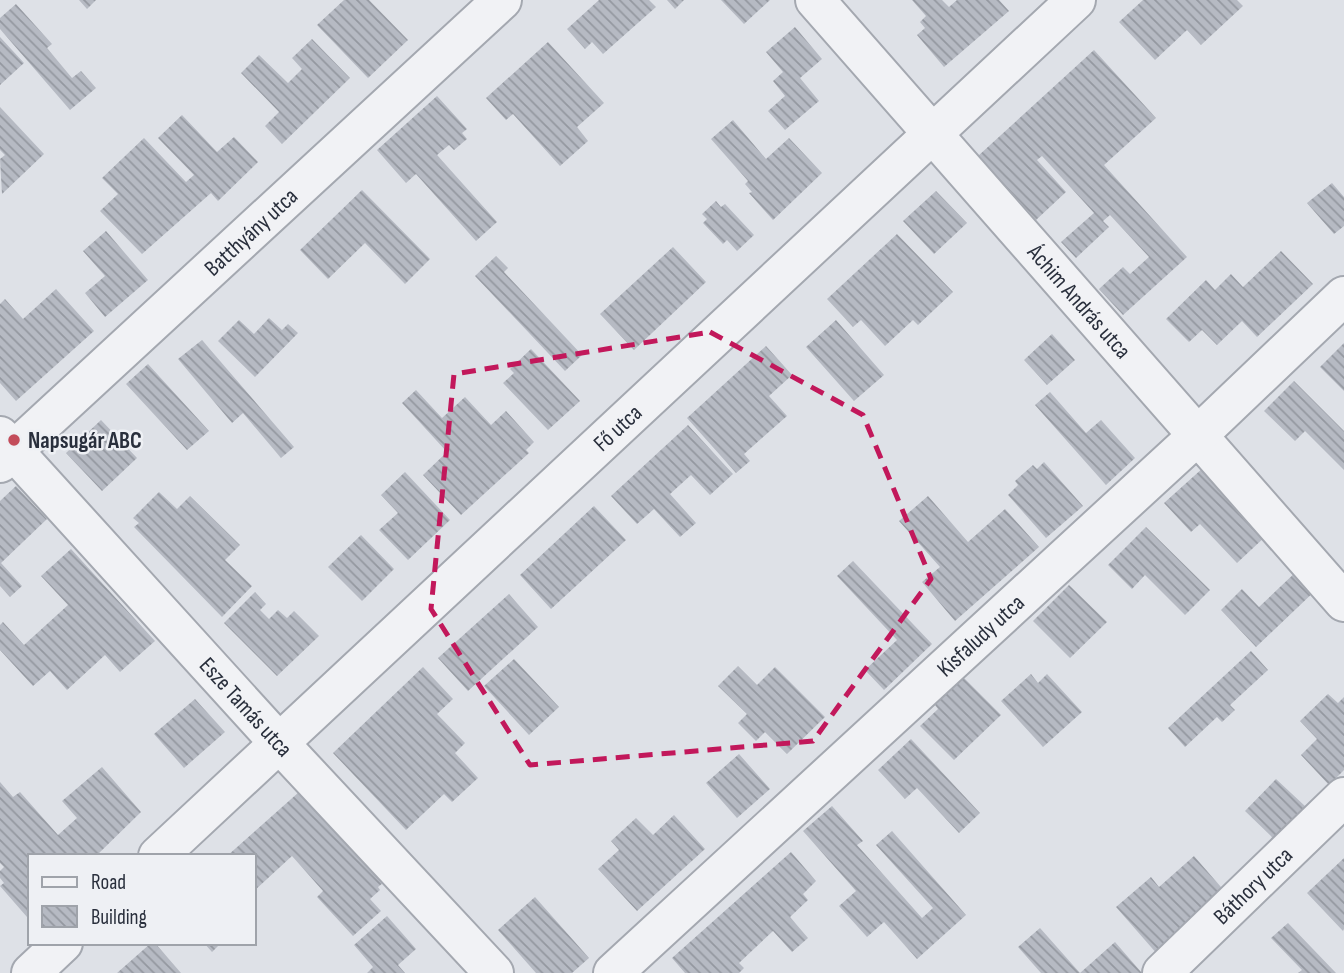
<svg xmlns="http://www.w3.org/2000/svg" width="1344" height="973" font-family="'Sofia Sans Condensed',sans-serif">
<defs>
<pattern id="building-back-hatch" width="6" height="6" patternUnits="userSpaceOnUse" patternTransform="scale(1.75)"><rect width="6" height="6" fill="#b6bac3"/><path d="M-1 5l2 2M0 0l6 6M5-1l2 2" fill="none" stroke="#9498a0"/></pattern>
</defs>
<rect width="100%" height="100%" fill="#dee1e7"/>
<path fill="url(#building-back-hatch)" d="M79 0H96L87 9Z
M344 0H369L408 40 368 78 317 25Z
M599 0H649L656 7 603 54 592 42 585 49 567 29Z
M667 0H684L675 9Z
M721 0H770L744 24Z
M912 0H942L949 7 957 0H999L1009 11 944 67 917 35 925 28 920 22 926 16Z
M1143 0H1237L1243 6 1201 45 1187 30 1155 60 1119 22Z
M16 4 52 44 47 48 72 78 81 71 96 88 70 110 0 29V18Z
M795 27 822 59 800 78 819 101 785 130 768 111 785 96 773 81 783 72 766 52Z
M0 37 24 63 0 85Z
M312 39 350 78 282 144 265 126 279 112 241 73 259 55 288 83 302 69 292 58Z
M548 42 604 103 577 127 588 141 560 166 513 114 506 120 486 98Z
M1094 50 1156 118 1104 165 1187 257 1123 315 1099 289 1123 267 1130 274 1149 257 1110 215 1103 221 1109 227 1076 258 1061 242 1094 213 1042 156 1037 160 1066 192 1036 220 978 156Z
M437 96 467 129 462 133 467 139 454 150 449 145 437 155 497 222 476 241 416 174 406 183 377 150Z
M0 107 44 154 2 194 0 159 5 155 0 150Z
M182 115 217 152 234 137 258 162 218 201 211 193 142 254 100 211 118 194 102 178 144 138 186 182 194 175 158 138Z
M733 120 766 159 789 138 822 173 773 220 749 193 752 192 745 184 748 181 711 139Z
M1332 183 1344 197V226L1334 234 1307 203Z
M362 190 430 259 405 284 365 243 328 279 300 250Z
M936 191 967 223 934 254 903 221Z
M716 201 721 207 725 204 754 235 737 251 727 240 723 244 703 223 707 219 702 214Z
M106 231 148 280 105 317 85 293 105 276 83 251Z
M897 234 953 292 918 325 913 320 885 346 861 320 853 327 827 299Z
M673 247 706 282 634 350 600 314Z
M1281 251 1313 284 1257 337 1242 321 1217 345 1202 330 1189 342 1166 319 1206 280 1215 290 1231 274 1243 287Z
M496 256 508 268 504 272 582 355 565 371 475 276Z
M56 289 94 331 16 401 0 383V304L5 299 23 319Z
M269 318 282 330 288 324 298 333 255 377 218 341 239 320 254 334Z
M836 320 884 375 854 401 806 347Z
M1052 334 1075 360 1047 385 1024 360Z
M202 340 294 447 281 458 243 413 232 423 178 359Z
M1344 343V391L1320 367Z
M766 346 792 375 769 396 787 416 744 454 750 461 736 473 687 418Z
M531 349 580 401 548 430 503 383 514 373 510 369Z
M148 364 209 431 187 450 126 384Z
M1294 381 1344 431V470L1305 431 1295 441 1264 411Z
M416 390 442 418 465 397 491 425 506 411 534 442 526 450 529 453 461 515 423 475 447 452 402 403Z
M1050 392 1086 433 1101 420 1135 458 1106 485 1035 405Z
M101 420 137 458 102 491 66 453Z
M688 425 733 474 710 495 691 475 670 494 696 523 680 537 654 509 637 524 611 496Z
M1044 462 1083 506 1046 538 1008 495 1018 485 1015 481 1033 465 1037 469Z
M1204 467 1267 535 1237 563 1200 524 1191 532 1164 503Z
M405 472 450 520 408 560 379 530 398 513 381 495Z
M16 486 47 519 1 563 22 586 10 597 0 586V501Z
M159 492 177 509 190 496 240 545 225 560 252 586 222 617 134 527 139 523 133 518Z
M928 496 968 542 1005 509 1039 547 955 621 922 582 940 567 899 521Z
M594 506 626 540 551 609 520 575Z
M1146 527 1210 590 1185 615 1145 575 1132 589 1108 565Z
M361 535 394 569 362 601 328 567Z
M71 549 155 641 120 672 105 655 67 690 50 671 33 686 0 650V625L3 622 24 645 68 605 41 576Z
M853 561 932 644 884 690 865 670 897 640 837 576Z
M1299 569 1318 588 1256 647 1221 610 1242 589 1259 607Z
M1069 585 1107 622 1070 658 1033 621Z
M255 592 266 604 260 610 269 619 278 610 287 618 294 611 319 636 277 676 224 623Z
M509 594 538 627 468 691 438 658Z
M1251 651 1268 670 1230 705 1235 710 1222 722 1217 717 1185 747 1168 728Z
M514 659 559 707 529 735 484 686Z
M738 666 757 685 775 667 825 717 787 754 765 732 756 741 738 723 747 714 718 686Z
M423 667 453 699 437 714 465 743 455 753 478 778 452 802 444 794 406 830 333 753Z
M1031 674 1038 683 1047 674 1082 712 1043 747 1001 701Z
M963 677 1001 715 954 760 920 726 938 709 935 705Z
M1328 694 1338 703 1344 697V770L1329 785 1301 755 1317 739 1300 721Z
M195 699 225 732 184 768 154 734Z
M911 739 980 813 959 833 917 788 905 799 878 770Z
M739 754 770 789 737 818 706 783Z
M102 767 141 812 96 856H30V914L27 917 0 886 4 883 0 878V871L4 867 0 863V782L13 797 20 792 58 835 77 818 62 801Z
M1276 779 1306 807 1275 840 1245 811Z
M299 792 383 883 378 887 380 890 370 899 381 911 353 936 317 897 323 891 292 856 254 891V856H227Z
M832 806 863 841 857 845 922 918 933 908 876 845 892 831 966 915 917 959 884 922 867 937 839 906 856 891 803 831Z
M674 815 705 849 637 911 598 869 619 850 611 841 636 818 653 835Z
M791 852 816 881 803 894 808 900 790 917 808 938 792 952 773 931 739 963 744 968 739 973H685L672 958Z
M1194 856 1227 894 1158 955 1116 907 1151 877 1159 887Z
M1344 858V929L1343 931 1307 893Z
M535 897 589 958 572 973H536L498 930Z
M387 916 416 949 398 965 405 973H367L373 967 354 945Z
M1288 923 1336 973H1298L1302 970 1271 938Z
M1040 928 1080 973 1115 942 1142 973H1041L1018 947Z
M151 943H155L181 973H117Z
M204 943H221L212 952Z"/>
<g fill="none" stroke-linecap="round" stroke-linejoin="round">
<defs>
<g id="minor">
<path id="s1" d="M815 0 1344 602"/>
<path id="s2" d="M0 436 280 744 494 973"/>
<path id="s3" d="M0 463 502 0"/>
<path id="s4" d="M158 856 1076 0"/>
<path d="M31 973 63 943"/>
<path id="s5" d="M613 973 1196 437 1344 296"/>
<path id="s6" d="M1162 973 1344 797"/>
</g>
</defs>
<use href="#minor" stroke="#a4a8b0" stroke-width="42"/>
<use href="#minor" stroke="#f1f2f5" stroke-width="38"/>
</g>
<path fill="none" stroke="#c2185b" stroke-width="5" stroke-dasharray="14 9" stroke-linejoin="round" d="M710 332 863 415 931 579 813 741 530 765 431 609 454 374Z"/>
<circle fill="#c34c5a" stroke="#eef0f4" stroke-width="2.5" cx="14" cy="440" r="7"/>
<g text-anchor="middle" stroke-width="5" stroke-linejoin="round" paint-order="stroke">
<g font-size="23" fill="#292f3c" stroke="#eef0f4">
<text dy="8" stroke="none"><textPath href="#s3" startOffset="341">Batthyány utca</textPath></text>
<text dy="8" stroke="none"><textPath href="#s1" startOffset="401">Áchim András utca</textPath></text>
<text dy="8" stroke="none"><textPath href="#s4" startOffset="628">Fő utca</textPath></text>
<text dy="8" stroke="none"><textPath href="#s5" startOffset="499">Kisfaludy utca</textPath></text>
<text dy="8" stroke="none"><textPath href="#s2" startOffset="366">Esze Tamás utca</textPath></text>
<text dy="8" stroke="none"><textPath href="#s6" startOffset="126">Báthory utca</textPath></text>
</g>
<g font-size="23" font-weight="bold" fill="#292f3c" stroke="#eef0f4" text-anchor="start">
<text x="28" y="448">Napsugár ABC</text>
</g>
</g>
<rect x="28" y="854" width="228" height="91" fill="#eef0f4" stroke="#9fa3aa" stroke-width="2"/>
<rect x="42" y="877" width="35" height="10" fill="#f1f2f5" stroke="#9fa3aa" stroke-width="2"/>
<text x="91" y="889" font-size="21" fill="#292f3c">Road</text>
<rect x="42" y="906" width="35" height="21" fill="url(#building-back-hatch)" stroke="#9fa3aa" stroke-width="2"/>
<text x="91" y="924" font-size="21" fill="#292f3c">Building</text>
</svg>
